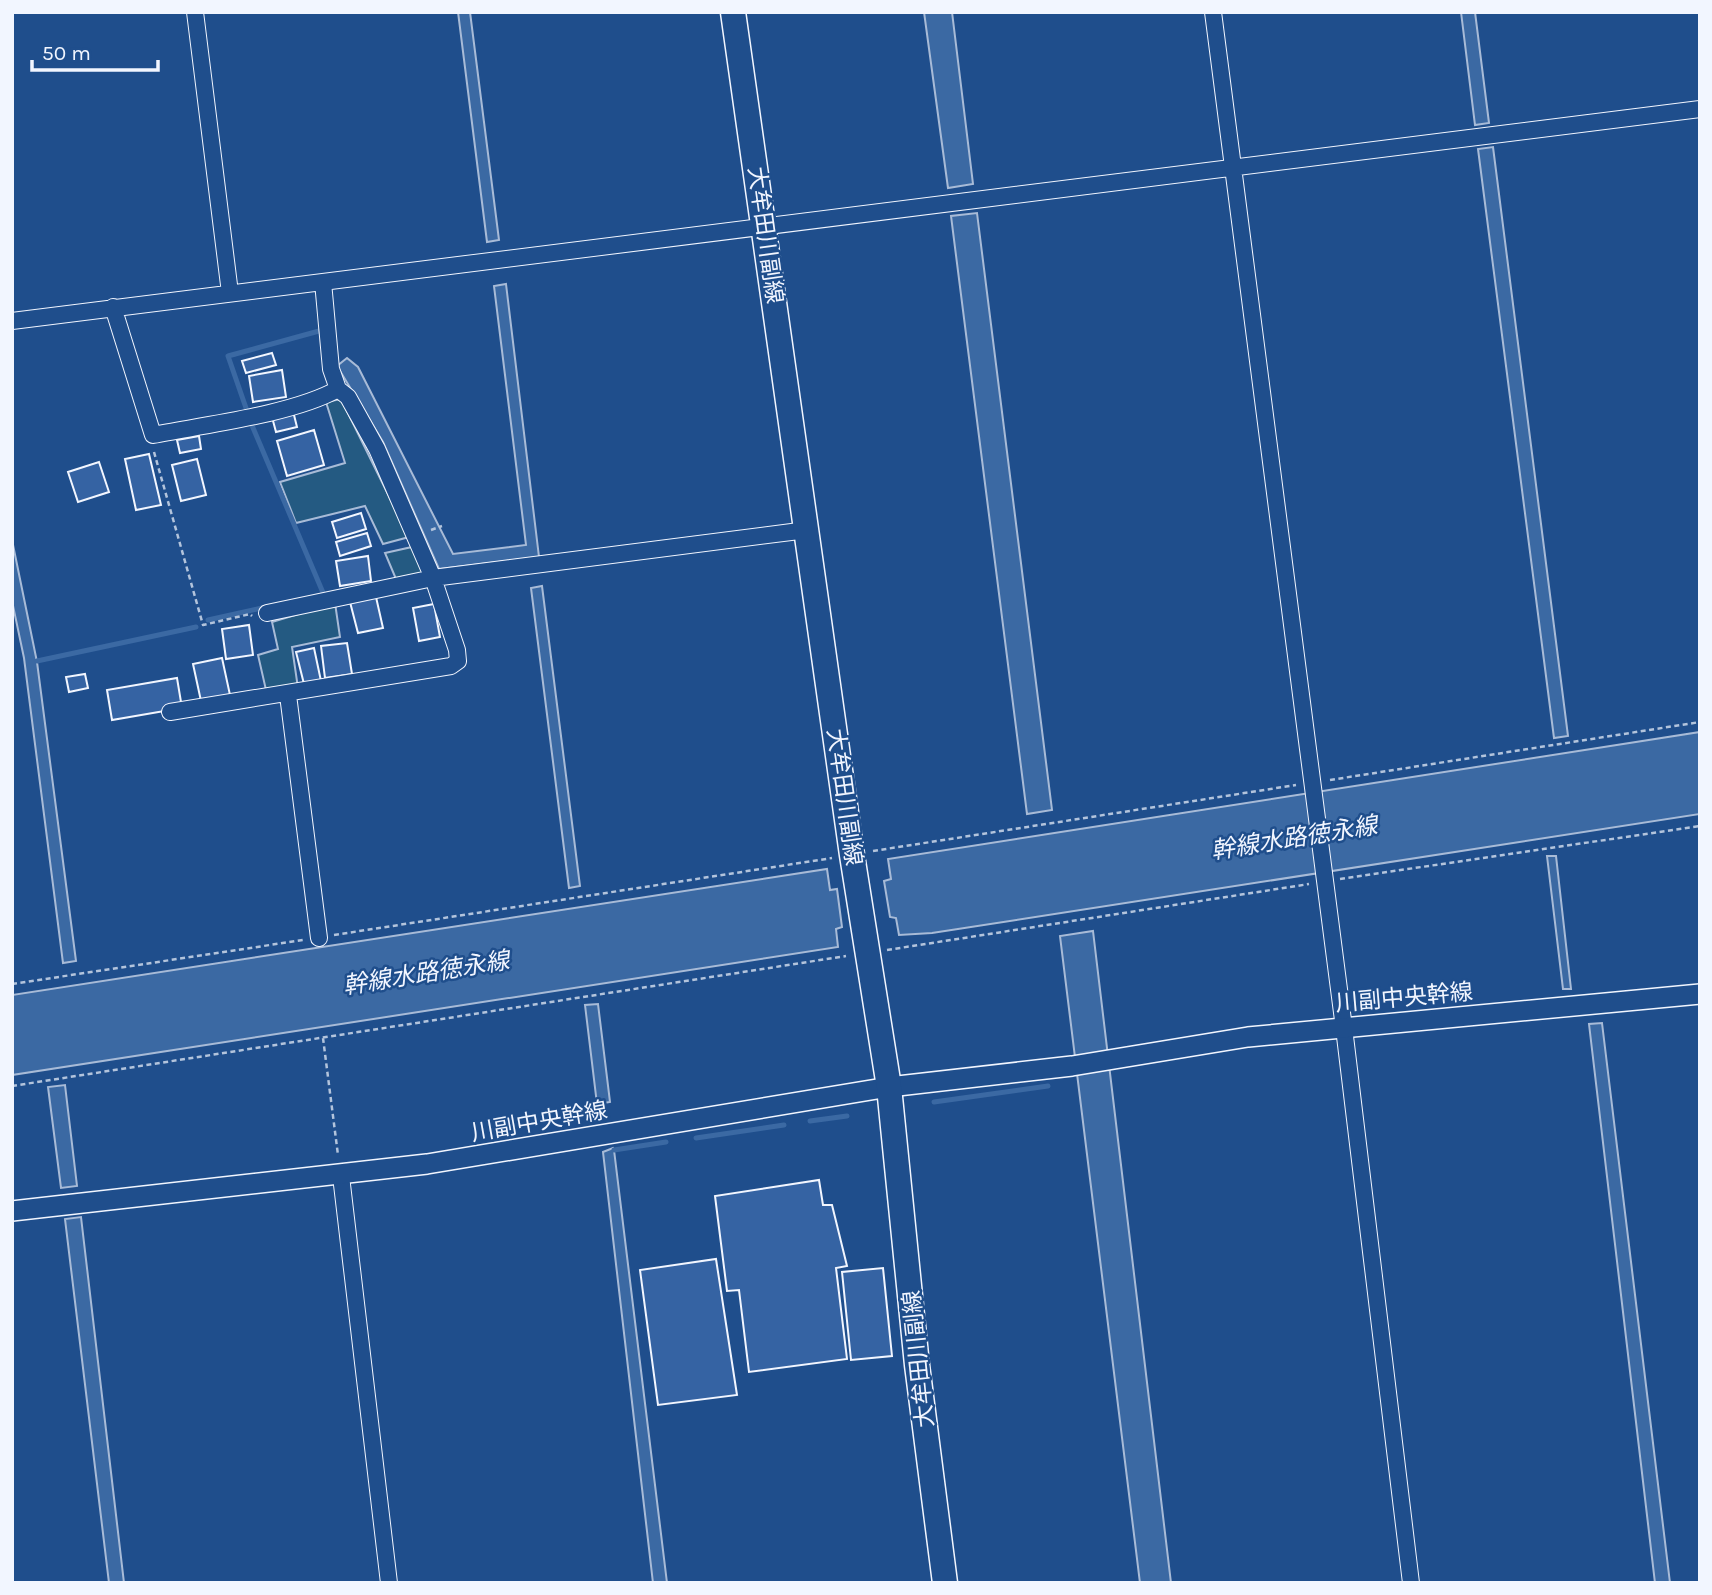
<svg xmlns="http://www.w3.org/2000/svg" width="1712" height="1595" font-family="Karla,'Noto Sans JP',sans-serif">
<rect width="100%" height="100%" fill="#1f4e8c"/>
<path fill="#245a82" stroke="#a8bbd7" stroke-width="2" d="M341 399 409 537 383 544 365 506 296 523 280 482 345 463 326 402Z
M412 547 423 573 396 579 385 553Z
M335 603 340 637 292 647 298 688 266 690 258 655 278 649 272 622Z"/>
<path fill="#3b69a3" stroke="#a8bbd7" stroke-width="2" d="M458 12H470L499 240 487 242Z
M924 12H952L973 184 948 188Z
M1461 12H1475L1489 123 1475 125Z
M1493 147 1568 736 1554 738 1478 149Z
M977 213 1052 810 1027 814 951 216Z
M506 284 539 557 439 569 383 442 337 366 347 358 358 367 453 554 526 545 494 286Z
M12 540 37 662 76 961 63 963 24 658 12 601Z
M542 586 580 886 569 888 531 588Z
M1700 732V814L932 933 899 935 896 918 890 917 884 881 891 879 888 859Z
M1547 856H1556L1571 989H1563Z
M827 869 830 890 837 889 842 927 836 929 838 947 12 1075V995Z
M1093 931 1171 1583H1140L1060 936Z
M598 1004 610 1102 597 1104 585 1005Z
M1602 1023 1670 1583H1655L1589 1024Z
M65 1085 77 1186 61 1188 48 1087Z
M613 1148 614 1150 667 1583H653L603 1152Z
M81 1217 124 1583H109L65 1219Z"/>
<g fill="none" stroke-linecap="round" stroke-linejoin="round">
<path stroke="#3b69a3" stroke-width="5" d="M246 408 228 356 319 331
M251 423 324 595
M208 620 266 607
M37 661 196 627
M934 1102 1048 1086
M810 1121 847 1116
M696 1138 784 1125
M614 1150 666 1142"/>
</g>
<path fill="#3563a3" stroke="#f2f6ff" stroke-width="2" d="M272 353 276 365 246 373 242 361Z
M282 370 286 397 253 402 249 376Z
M293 411 297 427 276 432 272 417Z
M314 430 324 465 287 476 277 441Z
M199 436 201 449 180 453 177 440Z
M149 454 161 505 136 510 125 459Z
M197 459 206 495 181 501 172 465Z
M99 462 109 492 78 502 68 472Z
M361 513 366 529 337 538 332 522Z
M367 533 371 546 340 556 336 542Z
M368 556 371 581 340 586 336 561Z
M376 597 383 628 358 633 350 602Z
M434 604 440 637 419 641 413 608Z
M249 625 253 655 226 659 222 629Z
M347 643 352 674 325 678 321 646Z
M314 648 321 681 304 684 296 652Z
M222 658 230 695 201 701 193 664Z
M85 674 88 688 69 692 66 677Z
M177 678 182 708 112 720 107 690Z
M819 1180 823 1205H832L847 1266 836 1268 847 1359 749 1372 739 1290 727 1291 715 1196Z
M716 1259 737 1395 658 1405 640 1270Z
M883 1268 892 1356 851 1360 842 1272Z"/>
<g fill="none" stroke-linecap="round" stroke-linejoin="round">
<defs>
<path id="minor" d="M195 12 230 293
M1213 12 1344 1028 1411 1583
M323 282 331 369 338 389 348 397 377 449 433 578 807 530
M113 307 153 435C204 425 294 414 338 389
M12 321 1700 109
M288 695 319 938
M170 712 451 666 458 661 457 650 433 578 267 613
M341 1176 389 1583"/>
<path id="tertiary" d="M12 1211 427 1164 889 1087 1072 1066 1248 1037 1700 994"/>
<path id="primary" d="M733 12 852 855 889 1087 917 1365 945 1583"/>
</defs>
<use href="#minor" stroke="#f2f6ff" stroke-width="18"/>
<use href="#tertiary" stroke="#f2f6ff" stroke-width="22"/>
<use href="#primary" stroke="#f2f6ff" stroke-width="27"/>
<path stroke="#b3c4dc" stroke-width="2.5" stroke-dasharray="5 3.5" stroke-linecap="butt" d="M154 452 203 625 250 614 252 616
M431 530 442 526
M1330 780 1700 722
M873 851 1296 785
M1340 879 1700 826
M334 935 832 858
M887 950 1309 884
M12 984 303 940
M323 1038 338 1155
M12 1086 846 956"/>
<use href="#minor" stroke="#1f4e8c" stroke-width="16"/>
<use href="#tertiary" stroke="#1f4e8c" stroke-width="19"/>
<use href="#primary" stroke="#1f4e8c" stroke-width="24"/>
</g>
<g text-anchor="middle" stroke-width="5" stroke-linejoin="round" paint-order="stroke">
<g font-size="23" fill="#f2f6ff" stroke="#1f4e8c">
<text transform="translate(766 235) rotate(82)" y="8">大牟田川副線</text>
<text transform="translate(845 797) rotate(82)" y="8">大牟田川副線</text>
<text transform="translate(1404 997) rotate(-5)" y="8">川副中央幹線</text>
<text transform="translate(539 1121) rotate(-10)" y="8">川副中央幹線</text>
<text transform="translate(918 1359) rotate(-96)" y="8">大牟田川副線</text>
</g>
<g font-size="24" font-style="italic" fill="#f2f6ff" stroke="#1f4e8c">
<text transform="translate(1294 838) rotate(-9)" y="8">幹線水路徳永線</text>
<text transform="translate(426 973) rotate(-9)" y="8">幹線水路徳永線</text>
</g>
</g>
<rect width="1712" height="1595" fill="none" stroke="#f2f6ff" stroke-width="28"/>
<path d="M32 60v10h126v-10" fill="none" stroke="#f2f6ff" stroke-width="3.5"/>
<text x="42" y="60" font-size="21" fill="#f2f6ff" stroke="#1f4e8c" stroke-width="5" paint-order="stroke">50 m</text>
</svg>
